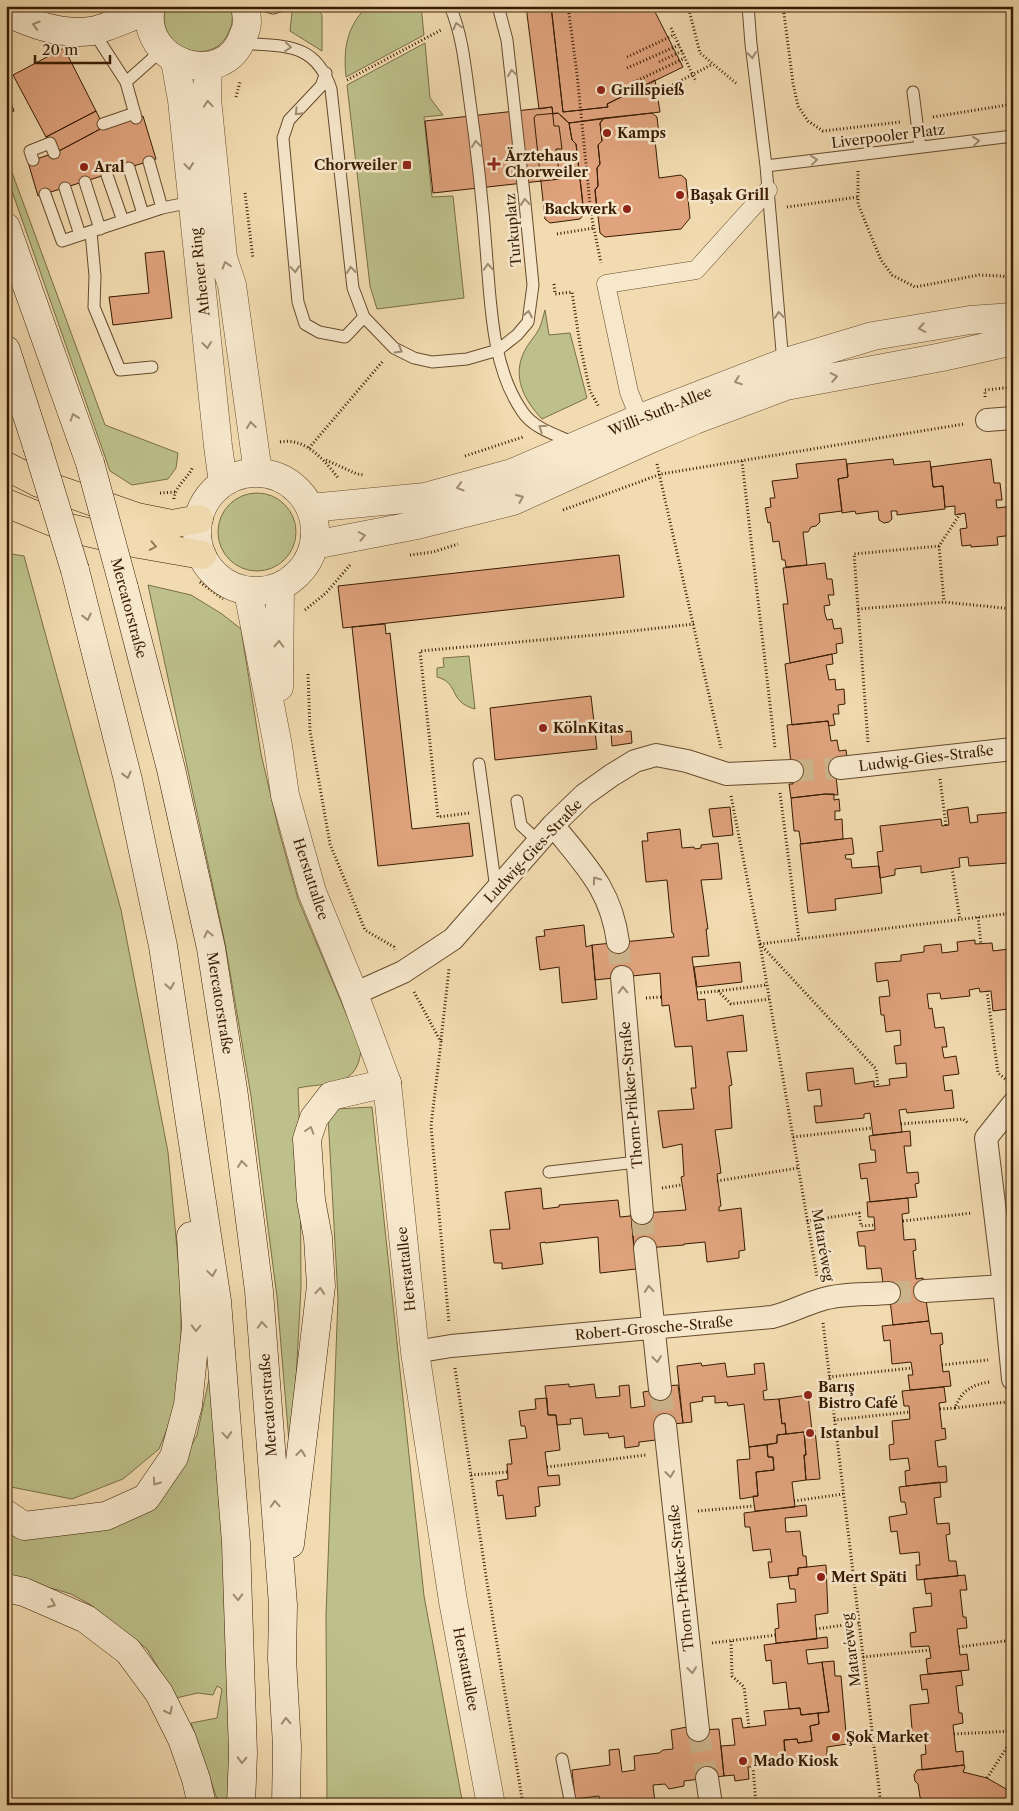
<svg xmlns="http://www.w3.org/2000/svg" width="1019" height="1811" font-family="'Libre Caslon Text',serif">
<rect width="100%" height="100%" fill="#f2dbb0"/>
<filter id="stains"><feTurbulence type="fractalNoise" baseFrequency=".004" numOctaves="4"/><feColorMatrix values="0 0 0 0 .2 0 0 0 0 .09 0 0 0 0 .02 0 0 0 .5 -.17"/></filter>
<radialGradient id="worn" r=".72"><stop offset=".6" stop-color="#630" stop-opacity="0"/><stop offset="1" stop-color="#630" stop-opacity=".3"/></radialGradient>
<path fill="#bdc08a" stroke="#7a6e46" d="M166 6H230C233 14 233 22 230 29 216 71 152 49 166 6Z
M368 6H421L424 35 346 77C343 49 347 25 368 6Z
M313 8 318 9 322 15V51L290 31 292 12Z
M425 43 430 98 443 115 424 117 432 197 453 196 464 298 377 309 370 286 347 85Z
M6 156 105 425 178 453 176 468 168 479 132 485 110 471 6 174Z
M545 310 549 335 570 333 587 398 542 419C524 400 512 377 524 352 528 343 535 337 539 329 542 323 543 316 545 310Z
M218 532a39 39 0 1 1 78 0a39 39 0 1 1-78 0Z
M6 553 24 556 121 910 168 1152 181 1291V1354L174 1412 159 1449 123 1479 72 1499 6 1486Z
M148 585 191 595 222 614 241 629 261 754 279 831 298 899 361 1049C358 1089 327 1082 298 1088L300 1137 301 1287 296 1380 290 1454 277 1297 251 1096 225 943Z
M469 656 475 709C448 702 460 683 437 677V668L444 667 443 658Z
M372 1107 424 1596 463 1805H327L326 1614 338 1298 328 1116 336 1109Z
M211 1370 227 1578 231 1805H219L191 1723 217 1718 222 1689 217 1686 213 1695 198 1693 176 1698 147 1649 91 1605 71 1594 58 1590 6 1578V1535L71 1533 177 1473 197 1435Z"/>
<path fill="#e0a37d" stroke="#381b01" d="M526 6H551L563 112 608 107 607 104 655 80 660 112 569 123 558 113 553 114 552 107 539 109Z
M551 6H652L683 67 607 104 608 107 563 112Z
M64 48 96 111 46 137 13 75Z
M6 89 14 111 6 114Z
M552 107 554 126H559L562 149H556L560 179 433 193 425 121Z
M96 111 104 127 57 152 46 137Z
M558 113 569 123 572 140 576 144 584 214 580 219 550 223 545 219 534 118 536 115Z
M652 113 657 117 659 135 655 140 659 178 681 175 686 179 690 218 681 229 605 237 600 233 595 190 598 186 597 168 600 164 598 145 602 141 600 123 604 118Z
M143 116 156 159 38 196 28 162 57 152 104 127Z
M604 118 600 123 602 141 598 145 600 164 597 168 598 186 595 190 597 213 584 214 576 144 572 140 569 123Z
M164 251 172 318 113 325 109 297 149 293 145 253Z
M846 459 848 477 838 479 842 511 819 514 820 522 816 526 811 527 808 532H803L807 565 786 567 785 560H782L779 541 773 542 770 522 768 523 765 508 771 507 770 498H775L772 481 798 478 796 464Z
M893 459 894 465 930 461 933 487 943 486 945 509 897 515V511H891L892 519 889 522 884 523 879 520 878 511 856 514 855 511 842 513 838 479 848 477 847 464Z
M991 459 994 483H1000L1002 500H996L997 508 1013 506V535L997 537 998 545 971 547V545L962 546 960 529 967 528 965 513 955 515V506L945 507 943 486 933 487 931 467Z
M619 555 624 597 343 628 338 586Z
M825 563 827 579H832L834 595H828L830 605 824 606 825 614 827 620 832 619 834 629 841 628 843 643 836 644 837 653 790 663 783 604H788L783 568Z
M385 624 386 634 390 633 412 829 469 823 473 856 378 866 352 627Z
M832 654 833 664 826 665 829 680 835 679 836 690 844 689 845 704 838 705 839 714H833L835 725 829 726 828 721 792 725 785 664Z
M591 696 597 749 495 760 490 708Z
M828 721 831 741 837 740 839 751 846 750 848 765 836 776 838 795 825 794 791 798 789 784H793L787 725Z
M631 731 632 743 612 746 611 733Z
M825 794H834V800L839 799 840 811H835V820L842 819 843 839 801 844 799 831H794L791 798Z
M730 807 733 835 713 837 709 809Z
M968 807 970 823 978 822 977 815 1013 812V856L1007 857 1008 863 969 866 968 857 959 858 960 867 921 873V866L895 869V875L880 878 877 852 883 851 880 826 941 819 942 826 949 825 947 810Z
M680 829 682 848 694 847 695 849 701 848V845L718 843 722 879 701 880 708 929H706L709 956 692 957 698 1000 705 999 707 1021 743 1015 747 1051 727 1052 732 1085 729 1086 732 1128 715 1130 721 1173 717 1174 721 1206 719 1207V1211L741 1208 745 1250 739 1251V1258L707 1262 705 1242 684 1244V1245L634 1249 631 1214 686 1210 681 1177 684 1176 682 1144 663 1148 658 1111 694 1109 691 1088H696L692 1046 675 1047 669 1005 662 1006 660 973 595 980 592 945 674 937 673 933H672L667 880 646 882 642 841H648L647 833Z
M852 838 854 854 845 855 846 859H851L852 868 879 866 882 893 835 899 836 910 808 913 800 844Z
M584 925 586 947 592 945 597 999 562 1003 559 967 540 970 536 937 545 936 544 930Z
M975 940V944L992 943 993 951 1009 949 1008 941 1013 940V1002H1007L1008 1009 993 1011 991 991 980 992 979 988 969 990 970 996 941 999 940 993 927 994 929 1009 932 1008 935 1028 944 1027 947 1047H942L944 1058 956 1056 959 1074 943 1076 945 1091 952 1090 954 1108 907 1113 906 1109 899 1110 902 1132 873 1135 870 1113 864 1114V1118L816 1123 814 1106H822L820 1089 808 1091 806 1073 853 1068 855 1084 874 1081V1087L890 1085 889 1079 907 1077 906 1063 896 1064 894 1046 901 1045 900 1030 886 1032 884 1015H881L879 997 890 996 888 980 877 982 875 963 901 961V955L924 952V946L941 944 942 953 958 951 957 942Z
M740 962 742 982 697 987 694 967Z
M910 1131 911 1146H904L907 1173 918 1172 919 1183 915 1184 917 1197 870 1202 867 1178 861 1179 859 1164 876 1162 875 1150H871L869 1136Z
M541 1188 543 1209 559 1207V1205L618 1200 620 1217 630 1216 631 1214 636 1269 600 1273 598 1237 545 1243V1242L540 1243 543 1264 502 1269V1263H494L490 1230 510 1229 505 1192Z
M908 1198 909 1213 902 1214 904 1240 915 1239 916 1250 913 1251 916 1279 923 1278 929 1321 893 1325 888 1283H883L881 1268 867 1269 865 1246H859L857 1232 875 1230 874 1217H868L867 1202Z
M929 1321 931 1334 942 1333 943 1344 940 1345 943 1372 949 1371 951 1386 910 1390 908 1375H913L911 1362 892 1364 890 1340 884 1341 882 1326Z
M701 1363 702 1366 725 1363 727 1377 755 1374 754 1364 764 1363 767 1390 763 1391 764 1400 779 1399 782 1424 785 1423 786 1434 777 1435V1443L749 1447 744 1404 728 1406 727 1402 715 1403V1396L702 1397 703 1401 690 1403 692 1422 683 1423 677 1366Z
M569 1384V1387L594 1384 596 1398 620 1396 619 1386 629 1385 631 1408 645 1406 643 1392 668 1388 667 1386 678 1385 683 1423 654 1426 656 1440 639 1442V1446L625 1448 624 1436 609 1438 608 1433 584 1435 582 1418 570 1419 571 1424 557 1425 556 1415H548L545 1386Z
M944 1387 946 1402 939 1403 942 1429 945 1428 946 1439 935 1441 938 1467 946 1466 947 1482 906 1486 905 1471 910 1470 908 1458 890 1460 889 1445 894 1444 892 1421 910 1419 909 1406H904L902 1391Z
M808 1395 812 1431 815 1430 820 1479 806 1480 804 1455H806L804 1432 786 1434 785 1423 782 1424 779 1399Z
M547 1398 548 1415H556L560 1450 545 1452 548 1476 559 1475 560 1485 538 1487 540 1506 535 1507 536 1516 506 1519 503 1495 498 1496 496 1481 508 1479 507 1464H512L509 1440 527 1438 525 1426H521L519 1411 536 1409 535 1399Z
M804 1432 806 1455H804L806 1480 792 1482 795 1507 755 1511 753 1496H758L756 1472 774 1470 773 1457H768L767 1445 777 1443V1435Z
M767 1445 768 1457H773L774 1470 756 1472 758 1496 740 1499 737 1460 750 1459 749 1447Z
M940 1482 941 1497 934 1498 937 1524 949 1523 950 1534 946 1535 949 1561H956L958 1576 917 1580 916 1565H920L919 1552 900 1554 897 1531 891 1532 889 1517 907 1514 905 1502H901L899 1487Z
M806 1505 807 1516 785 1518 786 1532 800 1531 803 1556H806L807 1567 798 1568V1575L770 1578 768 1562H772L770 1549 753 1551 750 1527H745L744 1513Z
M826 1565 828 1613 815 1615 817 1639 776 1643 775 1629 779 1628 777 1604 796 1602 795 1589H790L788 1576 798 1575V1568Z
M965 1575 967 1590H960L963 1617H966L967 1628 957 1629 960 1655 967 1654 969 1670 928 1674 926 1659 931 1658 929 1646 911 1647 910 1633 916 1632 913 1608 932 1606 931 1593 926 1594 924 1579Z
M827 1637 828 1648 806 1650 808 1664 822 1662 829 1712 801 1715 800 1708 789 1709 786 1682 773 1684 771 1660 766 1661 764 1645Z
M834 1661 835 1676H841L847 1744 827 1747V1758L785 1763 784 1740 797 1739 798 1743 812 1741 810 1726 819 1724 818 1713 829 1712 822 1662Z
M961 1671 963 1685 956 1686 959 1713H962L963 1723 953 1725 956 1752 963 1751 964 1765 922 1770 921 1755 926 1754 925 1742 906 1743 905 1729H912L910 1705 929 1703 927 1689 922 1690 920 1675Z
M800 1708 801 1715 818 1713 819 1724 810 1726 812 1741 798 1743 797 1739 784 1740 786 1758 762 1761 763 1766 748 1767 749 1779 735 1781 734 1775 724 1776 721 1746 735 1745 732 1719 741 1718 743 1728 766 1725 764 1711Z
M687 1727 698 1730 719 1729 724 1776 684 1781V1786L669 1789 665 1784 653 1785 655 1803 615 1805 614 1800 600 1802 599 1796 575 1799 572 1770 610 1765 609 1750 619 1749 622 1772 635 1770 634 1756 659 1753 663 1750 673 1749 671 1730Z
M964 1765 965 1767 963 1772 987 1778 1013 1793V1805H926L925 1800H922L920 1797 918 1784 915 1781 914 1775 917 1770Z"/>
<g fill="none" stroke-linecap="round" stroke-linejoin="round">
<path stroke="#cdb58d" stroke-width="22" stroke-dasharray="22 11" stroke-linecap="butt" d="M792 771 840 768
M618 942 622 977
M642 1213 645 1248
M889 1293 925 1291
M660 1389 665 1425
M698 1730 707 1778"/>
<defs>
<path id="service" d="M266 6 273 8 280 6
M450 6C462 34 465 65 469 95 477 150 483 205 487 261 491 310 493 369 522 411 532 427 553 434 570 441H574
M748 6 751 44 766 166 783 363
M93 31 126 82
M241 43C284 47 315 41 331 89L353 288 364 317 394 348 414 358 432 362 467 359 498 350 517 335 528 322 533 285 525 203 507 40 498 6
M326 73 321 86 289 120 283 138 298 302 305 324 319 332 345 337 364 317
M913 92 920 147
M136 118 126 82 162 50
M103 124 135 113
M33 160 30 151 50 143 54 153
M766 166 1013 136
M129 168 143 214
M107 175 123 221
M85 182 100 229
M65 188 80 235
M45 194 62 241 162 208 149 162
M162 208 192 202
M91 232 95 276 94 307 120 370 152 367
M479 764 496 889
M517 801 521 825 539 842
M549 1172 637 1162
M562 1759 571 1805"/>
<path id="pedestrian" d="M643 427 629 392 606 284 696 270 768 190"/>
<path id="minor" d="M987 420 1013 418
M840 768 1013 749
M553 825C585 865 611 889 618 942
M622 977 642 1213
M354 994 403 972 453 939 553 825 584 795 612 775 635 761 656 755 687 761 727 774 792 771
M1013 1104 986 1138 1004 1286 1013 1379
M645 1248 660 1389
M925 1291 1004 1286
M415 1352 451 1346 772 1317C789 1313 803 1305 820 1300 841 1293 867 1295 889 1293
M665 1425 698 1730
M707 1778 711 1805"/>
<path id="tertiary" d="M151 6C138 64 225 91 243 36 245 32 247 26 247 22 247 17 246 11 245 6
M175 61 182 100 218 446 223 483
M208 66 207 99 223 258 232 285 258 473
M197 532a59 59 0 1 1 118 0a59 59 0 1 1-118 0Z
M310 508 425 497 512 473 640 418 783 363 873 336 970 320 1013 317
M314 545 417 525 513 501 648 440 695 420 786 386 942 357 1013 341
M248 591 278 746 285 795 312 892 354 994 387 1083 415 1352 453 1601 491 1805
M279 687 280 586"/>
<path id="secondary" d="M6 12C34 25 61 35 92 31 107 28 134 15 150 10
M6 227 90 463
M6 350 37 446
M75 570 128 780 163 946 217 1301 236 1543 243 1753 241 1805
M124 588 171 769 211 948 234 1096 259 1291 283 1605 282 1659 287 1746 286 1805
M6 1514 24 1526 106 1516 146 1498 174 1457 188 1405 196 1327 191 1236
M290 1544 321 1286 318 1238 311 1200 307 1139 314 1118 331 1096 387 1083
M6 1588 24 1592 86 1619 128 1651 159 1693 182 1739 196 1779 202 1805"/>
<path id="trunk" d="M6 466 39 483 137 517 172 524 199 519
M6 503 65 527 139 544 202 555"/>
</defs>
<use href="#service" stroke="#664b2d" stroke-width="13"/>
<use href="#pedestrian" stroke="#664b2d" stroke-width="19"/>
<use href="#minor" stroke="#664b2d" stroke-width="24"/>
<use href="#tertiary" stroke="#664b2d" stroke-width="29"/>
<use href="#secondary" stroke="#381b01" stroke-width="29"/>
<use href="#trunk" stroke="#381b01" stroke-width="29"/>
<path stroke="#381b01" stroke-width="3" stroke-dasharray="1 2.5" stroke-linecap="butt" d="M568 6 577 74 591 214 601 263
M688 6 700 53 737 84
M783 6 793 83 798 106 808 121 823 131 900 122
M671 28 696 82
M627 57 674 35
M659 62 682 51
M627 68 679 45
M347 80 441 30
M634 82 685 58
M657 93 713 64
M236 97 240 82
M933 117 1013 104
M858 171V204L881 260 892 275 915 287 979 275 1002 276 1013 278
M245 193 253 259
M787 207 858 197
M557 234 594 228
M554 284 555 294 572 292 580 345 590 391 599 407
M985 397V390L1013 387
M280 442C306 437 325 461 339 479
M309 448 383 361
M465 456 523 437
M326 460 357 474 364 475
M742 461 775 748
M657 464 721 748
M160 493 175 492
M174 499C175 485 189 478 193 466
M563 510 661 474 964 424
M939 546 944 602
M410 555 433 552 458 544
M200 582 223 599
M858 609 944 602 1013 609
M305 610 326 593 350 565
M308 674 310 731 330 844 365 930 394 947 395 950
M868 742 854 554 939 546 960 514
M940 779 946 826
M780 793 799 939
M731 796 760 944 817 1277
M469 813 438 817 420 651 606 634 694 624
M952 868 960 920
M978 917 981 944
M760 944 1013 913
M760 944 876 1069 878 1086
M719 991 766 985
M987 991 998 1073 1009 1082
M414 992 441 1042 431 1126 449 1323
M697 993 718 991 731 1004 769 999
M646 998 661 997
M441 1040 449 969
M901 1124 963 1119 968 1123
M793 1137 872 1128
M717 1181 798 1168
M662 1188 681 1185
M807 1221 859 1213 861 1226 875 1225
M903 1221 972 1213
M823 1323 881 1805
M942 1365 988 1360
M455 1368 486 1576 523 1805
M829 1377 912 1368
M955 1408 1006 1402
M940 1409 955 1408C961 1391 973 1384 990 1382
M834 1420 910 1412
M547 1467 646 1455
M471 1475 507 1472
M794 1501 843 1494
M698 1511 754 1506
M816 1629 859 1623
M731 1641 732 1676 744 1687 749 1727
M712 1643 776 1635
M959 1647 1013 1640
M863 1657 930 1650
M954 1734 1013 1731
M873 1741 906 1738
M753 1767 756 1805
M987 1778 1013 1738"/>
<use href="#service" stroke="#f7e8cc" stroke-width="11"/>
<use href="#pedestrian" stroke="#f7e8cc" stroke-width="18"/>
<use href="#minor" stroke="#f7e8cc" stroke-width="22"/>
<use href="#tertiary" stroke="#f7e8cc" stroke-width="28"/>
<use href="#secondary" stroke="#f7e8cc" stroke-width="28"/>
<use href="#trunk" stroke="#f2dbb0" stroke-width="28"/>
<defs>
<path id="secondary-bridge" d="M37 446 75 570
M90 463 124 588"/>
</defs>
<use href="#secondary-bridge" stroke="#381b01" stroke-width="29" stroke-linecap="butt"/>
<use href="#secondary-bridge" stroke="#f7e8cc" stroke-width="28"/>
</g>
<defs><path id="oneway-chevron" d="M-2-3.5L2.5 0L-2 3.5" fill="none" stroke-width="1.6" stroke-linecap="round" stroke-linejoin="round" transform="scale(1.25)"/></defs>
<g stroke="#a18c71">
<use href="#oneway-chevron" transform="translate(36 25) rotate(-163)"/>
<use href="#oneway-chevron" transform="translate(457 26) rotate(-105)"/>
<use href="#oneway-chevron" transform="translate(288 47) rotate(5)"/>
<use href="#oneway-chevron" transform="translate(752 55) rotate(83)"/>
<use href="#oneway-chevron" transform="translate(512 73) rotate(-97)"/>
<use href="#oneway-chevron" transform="translate(208 104) rotate(-94)"/>
<use href="#oneway-chevron" transform="translate(298 112) rotate(134)"/>
<use href="#oneway-chevron" transform="translate(976 141) rotate(-7)"/>
<use href="#oneway-chevron" transform="translate(476 144) rotate(-97)"/>
<use href="#oneway-chevron" transform="translate(814 160) rotate(-7)"/>
<use href="#oneway-chevron" transform="translate(189 166) rotate(84)"/>
<use href="#oneway-chevron" transform="translate(525 202) rotate(-95)"/>
<use href="#oneway-chevron" transform="translate(226 265) rotate(-107)"/>
<use href="#oneway-chevron" transform="translate(488 267) rotate(-94)"/>
<use href="#oneway-chevron" transform="translate(295 269) rotate(85)"/>
<use href="#oneway-chevron" transform="translate(351 270) rotate(-96)"/>
<use href="#oneway-chevron" transform="translate(528 314) rotate(-79)"/>
<use href="#oneway-chevron" transform="translate(779 315) rotate(-95)"/>
<use href="#oneway-chevron" transform="translate(922 328) rotate(170)"/>
<use href="#oneway-chevron" transform="translate(207 345) rotate(84)"/>
<use href="#oneway-chevron" transform="translate(399 350) rotate(30)"/>
<use href="#oneway-chevron" transform="translate(834 377) rotate(-10)"/>
<use href="#oneway-chevron" transform="translate(738 381) rotate(159)"/>
<use href="#oneway-chevron" transform="translate(74 417) rotate(-109)"/>
<use href="#oneway-chevron" transform="translate(251 425) rotate(-97)"/>
<use href="#oneway-chevron" transform="translate(542 428) rotate(-146)"/>
<use href="#oneway-chevron" transform="translate(460 487) rotate(164)"/>
<use href="#oneway-chevron" transform="translate(520 498) rotate(-23)"/>
<use href="#oneway-chevron" transform="translate(362 536) rotate(-11)"/>
<use href="#oneway-chevron" transform="translate(87 617) rotate(76)"/>
<use href="#oneway-chevron" transform="translate(279 644) rotate(-89)"/>
<use href="#oneway-chevron" transform="translate(127 775) rotate(76)"/>
<use href="#oneway-chevron" transform="translate(596 880) rotate(-125)"/>
<use href="#oneway-chevron" transform="translate(208 934) rotate(-103)"/>
<use href="#oneway-chevron" transform="translate(170 986) rotate(81)"/>
<use href="#oneway-chevron" transform="translate(623 990) rotate(-92)"/>
<use href="#oneway-chevron" transform="translate(310 1130) rotate(-72)"/>
<use href="#oneway-chevron" transform="translate(242 1164) rotate(-97)"/>
<use href="#oneway-chevron" transform="translate(212 1273) rotate(82)"/>
<use href="#oneway-chevron" transform="translate(649 1289) rotate(-95)"/>
<use href="#oneway-chevron" transform="translate(320 1291) rotate(-85)"/>
<use href="#oneway-chevron" transform="translate(262 1325) rotate(-94)"/>
<use href="#oneway-chevron" transform="translate(196 1328) rotate(92)"/>
<use href="#oneway-chevron" transform="translate(657 1359) rotate(83)"/>
<use href="#oneway-chevron" transform="translate(227 1435) rotate(85)"/>
<use href="#oneway-chevron" transform="translate(301 1453) rotate(-83)"/>
<use href="#oneway-chevron" transform="translate(670 1474) rotate(84)"/>
<use href="#oneway-chevron" transform="translate(156 1482) rotate(125)"/>
<use href="#oneway-chevron" transform="translate(275 1504) rotate(-94)"/>
<use href="#oneway-chevron" transform="translate(238 1597) rotate(88)"/>
<use href="#oneway-chevron" transform="translate(52 1604) rotate(23)"/>
<use href="#oneway-chevron" transform="translate(692 1670) rotate(84)"/>
<use href="#oneway-chevron" transform="translate(169 1711) rotate(63)"/>
<use href="#oneway-chevron" transform="translate(286 1721) rotate(-93)"/>
<use href="#oneway-chevron" transform="translate(242 1760) rotate(91)"/>
</g>
<use stroke="#957b58" href="#oneway-chevron" transform="translate(153 546) rotate(11)"/>
<g fill="#8f2418" stroke="#f7e8cc" stroke-width="2">
<circle cx="601" cy="90" r="5"/>
<circle cx="607" cy="133" r="5"/>
<path d="M491.5 156.5h5v5h5v5h-5v5h-5v-5h-5v-5h5z"/>
<rect x="402" y="160" width="10" height="10" rx="2.5"/>
<circle cx="84" cy="167" r="5"/>
<circle cx="680" cy="195" r="5"/>
<circle cx="627" cy="209" r="5"/>
<circle cx="543" cy="728" r="5"/>
<circle cx="808" cy="1395" r="5"/>
<circle cx="810" cy="1433" r="5"/>
<circle cx="821" cy="1577" r="5"/>
<circle cx="836" cy="1737" r="5"/>
<circle cx="743" cy="1761" r="5"/>
</g>
<g text-anchor="middle" stroke-width="5" stroke-linejoin="round" paint-order="stroke">
<g font-size="14" font-weight="bold" fill="#381b01" stroke="#f7e8cc" text-anchor="start">
<text x="611" y="95">Grillspieß</text>
<text x="617" y="138">Kamps</text>
<text x="505" y="161">Ärztehaus<tspan x="505" dy="16">Chorweiler</tspan></text>
<text x="397" y="170" text-anchor="end">Chorweiler</text>
<text x="94" y="172">Aral</text>
<text x="690" y="200">Başak Grill</text>
<text x="617" y="214" text-anchor="end">Backwerk</text>
<text x="553" y="733">KölnKitas</text>
<text x="818" y="1392">Barış<tspan x="818" dy="16">Bistro Café</tspan></text>
<text x="820" y="1438">Istanbul</text>
<text x="831" y="1582">Mert Späti</text>
<text x="846" y="1742">Şok Market</text>
<text x="753" y="1766">Mado Kiosk</text>
</g>
<g font-size="14" fill="#381b01" stroke="#f7e8cc">
<text transform="translate(888 136) rotate(-7)" y="5">Liverpooler Platz</text>
<text transform="translate(513 230) rotate(-95)" y="5">Turkuplatz</text>
<text transform="translate(200 272) rotate(-96)" y="5">Athener Ring</text>
<text transform="translate(660 411) rotate(-22)" y="5">Willi-Suth-Allee</text>
<text transform="translate(129 608) rotate(75)" y="5">Mercatorstraße</text>
<text transform="translate(926 758) rotate(-7)" y="5">Ludwig-Gies-Straße</text>
<text transform="translate(533 851) rotate(-47)" y="5">Ludwig-Gies-Straße</text>
<text transform="translate(311 879) rotate(72)" y="5">Herstattallee</text>
<text transform="translate(220 1003) rotate(81)" y="5">Mercatorstraße</text>
<text transform="translate(631 1095) rotate(-95)" y="5">Thorn-Prikker-Straße</text>
<text transform="translate(823 1245) rotate(80)" y="5">Mataréweg</text>
<text transform="translate(406 1269) rotate(-96)" y="5">Herstattallee</text>
<text transform="translate(654 1328) rotate(-5)" y="5">Robert-Grosche-Straße</text>
<text transform="translate(268 1405) rotate(-94)" y="5">Mercatorstraße</text>
<text transform="translate(681 1578) rotate(-96)" y="5">Thorn-Prikker-Straße</text>
<text transform="translate(851 1650) rotate(-97)" y="5">Mataréweg</text>
<text transform="translate(466 1669) rotate(79)" y="5">Herstattallee</text>
</g>
</g>
<rect width="1019" height="1811" fill="none" stroke="#f2dbb0" stroke-width="25"/>
<rect x="8" y="8" width="1004" height="1796" fill="none" stroke="#381b01" stroke-width="2.5"/>
<rect x="12" y="12" width="994" height="1786" fill="none" stroke="#381b01"/>
<path d="M35 55v8h75v-8" fill="none" stroke="#381b01" stroke-width="2.5"/>
<text x="42" y="55" font-size="15" fill="#381b01" stroke="#f7e8cc" stroke-width="4" paint-order="stroke">20 m</text>
<rect width="100%" height="100%" filter="url(#stains)"/>
<rect width="100%" height="100%" fill="url(#worn)"/>
</svg>
